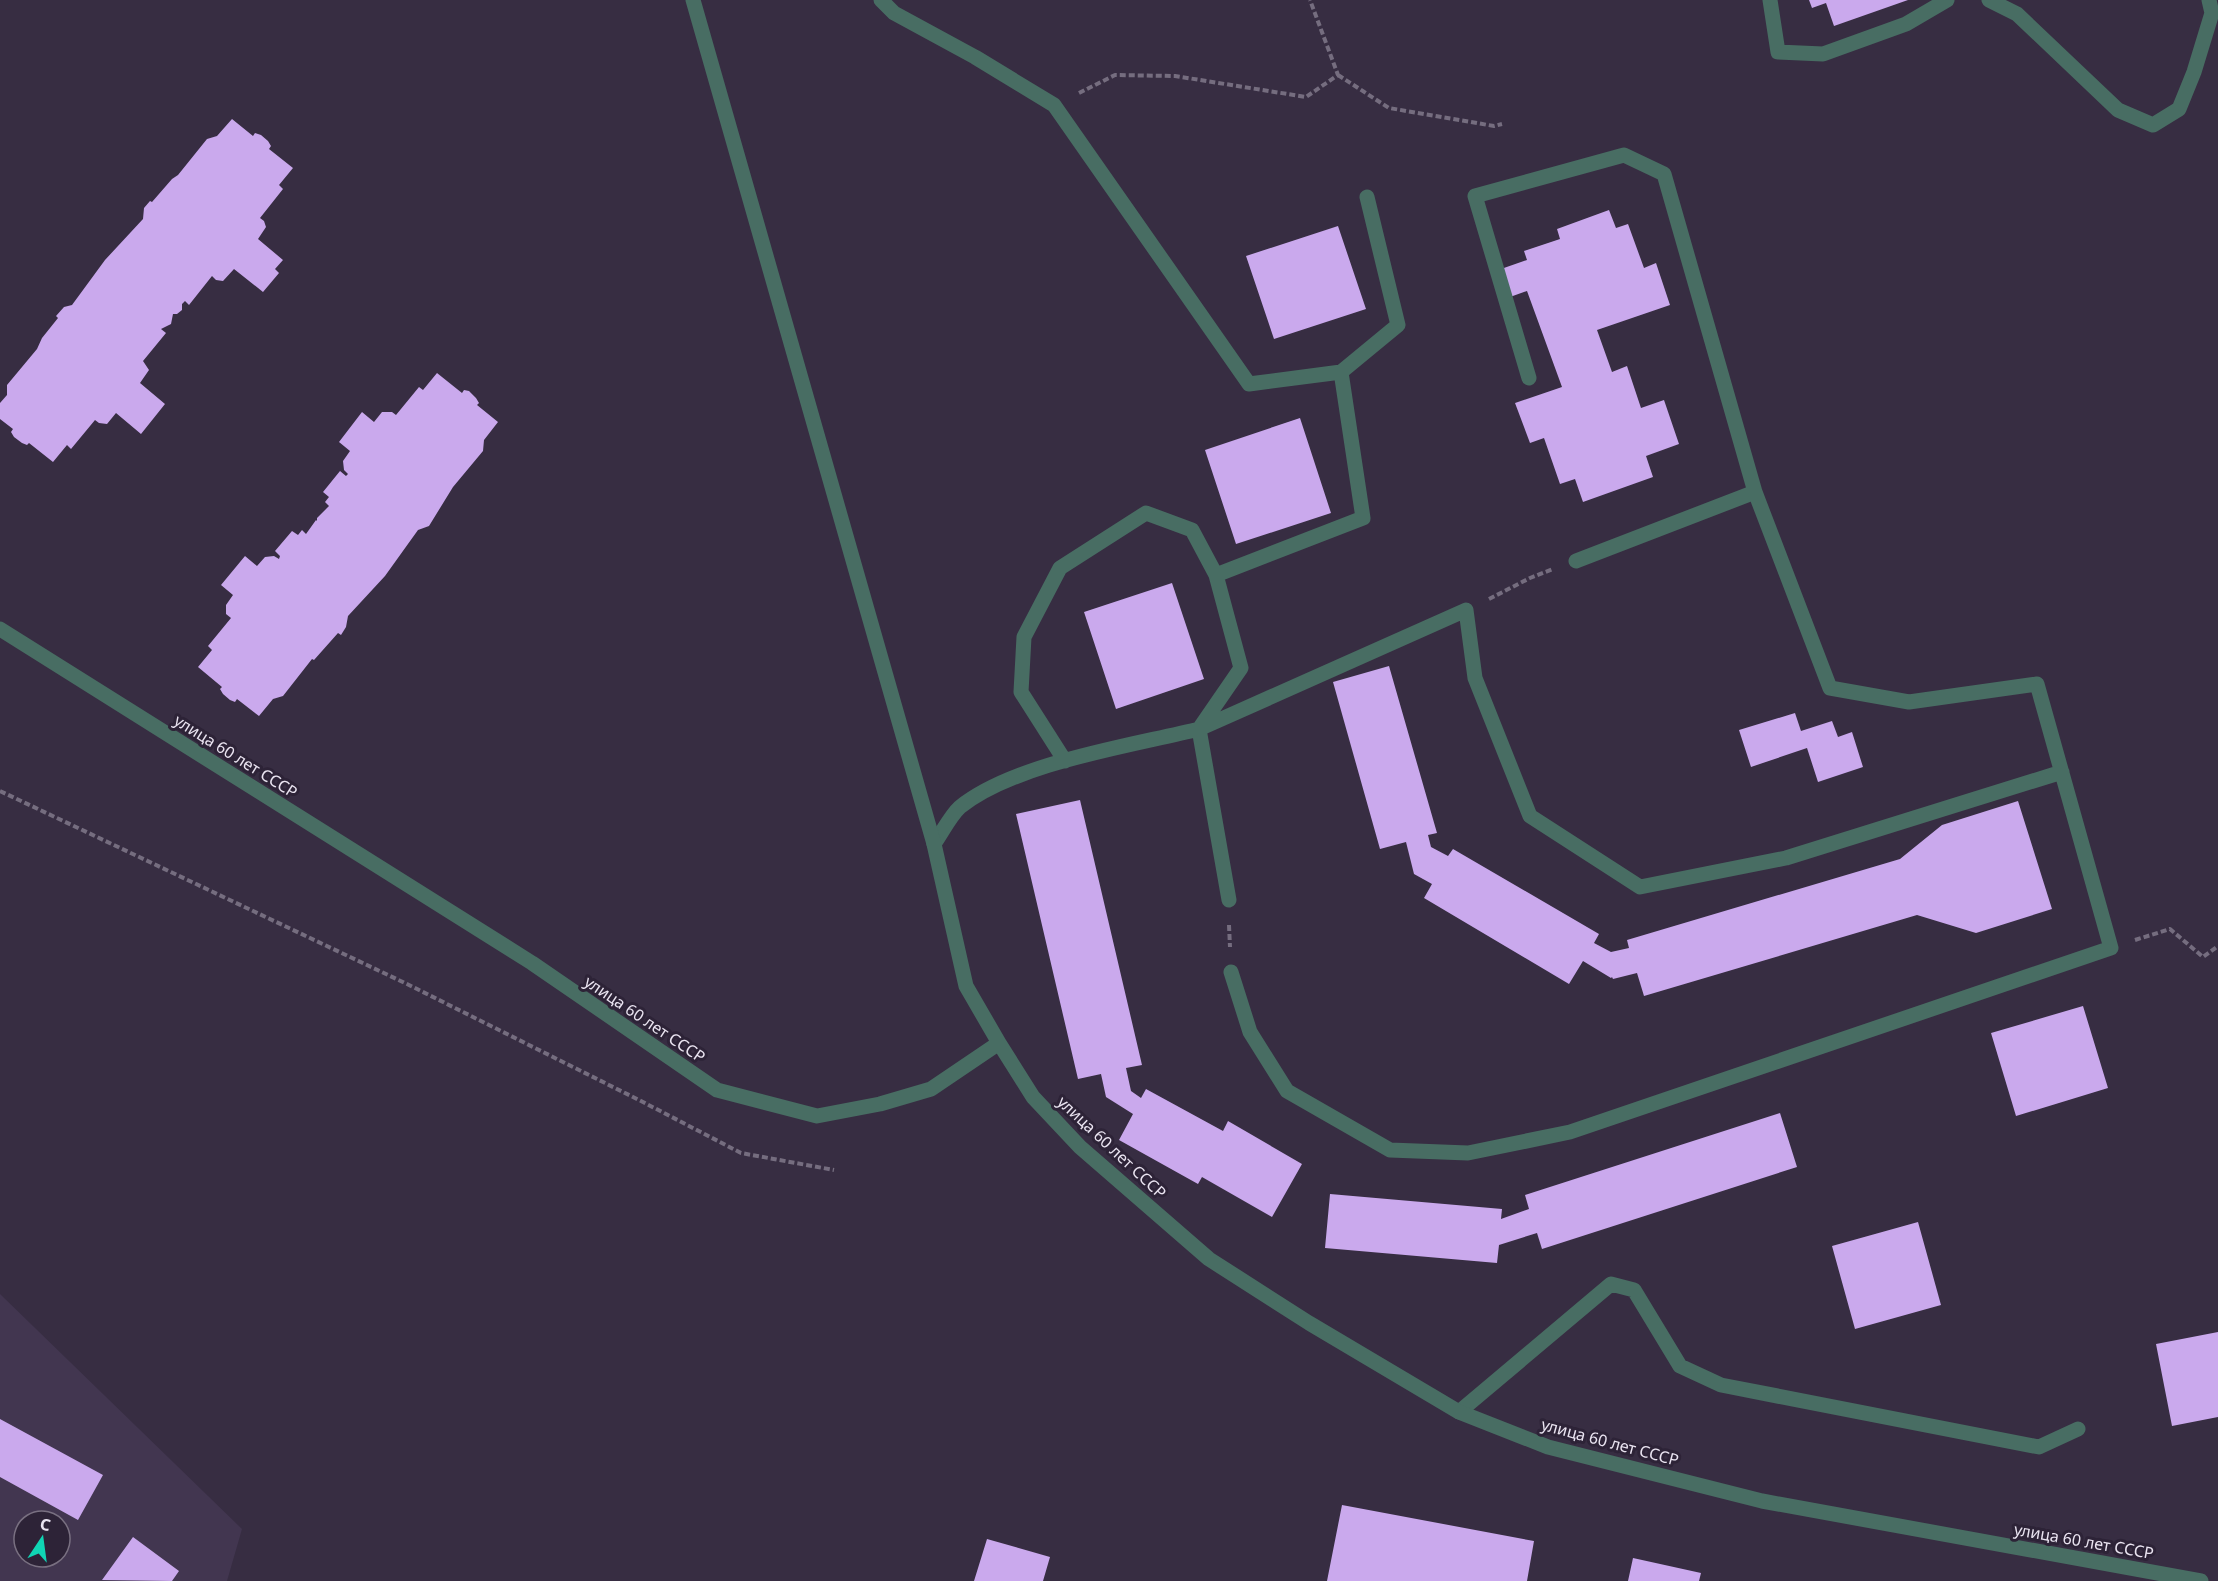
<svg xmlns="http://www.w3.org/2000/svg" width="2218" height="1581" font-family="'Noto Sans',sans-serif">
<rect width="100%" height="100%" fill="#372d42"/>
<path fill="#423650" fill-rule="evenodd" d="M0 1294 242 1529 227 1581H0ZM24 1521H60V1557H24Z"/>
<path fill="#caa9ed" d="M1809 0H1908L1834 26 1826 3 1812 8Z
M232 119 253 136 255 133 261 135 268 141 271 146 269 149 293 168 279 185 283 189 260 218 264 221 266 227 258 239 283 260 275 269 279 273 263 292 234 269 223 281 216 280 212 276 189 305 185 301 182 304V310L177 314H173L171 324 161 329 166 333 143 361 149 370 140 383 165 404 141 434 116 413 107 424 99 423 95 420 71 449 67 445 53 462 29 443 27 445 22 443 14 437 11 432 13 429 0 419V403L7 395V385L37 349 42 338 58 318 56 316 64 307 72 305 105 260 143 219 144 208 150 201 152 202 172 179 178 175 207 139 217 136Z
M1609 210 1616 228 1628 224 1644 268 1656 263 1670 305 1597 330 1612 372 1627 366 1641 408 1664 400 1679 444 1646 456 1653 477 1583 502 1575 479 1560 484 1544 438 1530 443 1515 403 1562 387 1527 291 1510 297 1501 269 1527 260 1524 251 1560 239 1557 229Z
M1338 226 1366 309 1274 339 1246 256Z
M437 373 462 393 464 390 469 391 476 398 479 403 477 405 498 422 484 440 483 451 453 487 429 526 418 530 385 576 348 616 346 627 341 635 338 633 314 660 312 659 283 696 273 699 259 716 237 699 235 702 230 700 223 694 220 689 222 687 198 667 212 650 208 646 231 618 226 614V605L233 595 221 585 245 556 257 566 265 557 274 556 279 559 280 556 275 551 292 531 298 535 302 530 306 534 316 520 317 521V518L329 506 325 502 329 497 323 492 340 471 346 476 348 474 344 470 343 461 350 451 339 442 362 412 374 422 382 412H392L396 415 419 387 423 390Z
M1300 418 1331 513 1236 544 1205 450Z
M1172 583 1204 679 1116 709 1084 612Z
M1389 666 1437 833 1428 835 1431 847 1448 856 1453 849 1599 934 1594 943 1611 952 1629 948 1627 940 1900 859 1942 825 2018 801 2052 909 1976 933 1917 915 1644 996 1637 973 1613 979 1612 977 1611 978 1583 961 1569 984 1424 898 1432 884 1414 874 1406 842 1380 849 1333 682Z
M1795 713 1801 731 1832 721 1838 737 1852 732 1863 767 1818 782 1807 748 1751 767 1739 730Z
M1080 800 1142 1065 1126 1068 1131 1091 1141 1098 1146 1089 1223 1131 1228 1121 1302 1164 1272 1217 1202 1177 1198 1184 1119 1140 1133 1114 1106 1097 1101 1074 1078 1079 1016 814Z
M2083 1006 2108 1088 2016 1116 1991 1033Z
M1780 1113 1797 1167 1542 1249 1537 1233 1499 1245 1497 1263 1325 1248 1330 1194 1502 1209 1501 1219 1529 1209 1525 1195Z
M1918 1222 1941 1305 1855 1329 1832 1246Z
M2218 1332V1417L2172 1426 2156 1344Z
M0 1419 103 1475 78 1520 0 1477Z
M1342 1505 1534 1541 1527 1581H1327Z
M133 1537 179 1571 172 1581 102 1580Z
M987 1539 1050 1557 1043 1581H974Z
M1633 1558 1701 1573 1699 1581H1628Z"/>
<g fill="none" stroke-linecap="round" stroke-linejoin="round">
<path stroke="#756d7f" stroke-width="4" stroke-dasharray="6 3" stroke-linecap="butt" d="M1338 75 1389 108 1494 126 1502 124
M1079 93 1115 75 1175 76 1306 97 1338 75 1310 0
M1489 599 1530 578 1553 569
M0 791 407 984 641 1101 741 1153 834 1170
M1229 925 1230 947
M2135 940 2170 929 2203 957 2218 946"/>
<path stroke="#486d63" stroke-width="15" d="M881 0 894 13 975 57 1054 105 1249 384 1341 372
M1770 0 1778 52 1823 54 1906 24 1947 0
M1989 0 2017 14 2118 110 2153 125 2179 109 2194 72 2212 13 2209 0
M1529 378 1475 196 1624 155 1664 174 1755 492
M1065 761 1021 692 1024 637 1060 568 1146 513 1192 530 1216 575
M934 844C942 833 950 816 960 807 1015 763 1130 746 1199 729L1241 668 1216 575 1363 518 1341 372 1398 325 1367 197
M1229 900 1199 729 1466 610 1475 678 1530 816 1640 887 1786 858 2062 772
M1231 972 1250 1032 1287 1091 1390 1150 1468 1153 1570 1132 2111 948 2037 684 1909 702 1830 688 1755 492 1576 561
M1459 1412 1611 1284 1634 1290 1680 1366 1721 1385 2039 1447 2078 1429"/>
<path stroke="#486d63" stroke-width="15" d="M693 0 934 844 966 986 999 1043
M0 629 532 963 717 1090 817 1116 880 1104 931 1089 999 1043 1033 1097 1080 1147 1209 1259 1309 1323 1459 1412 1548 1447 1762 1501 2201 1581"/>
</g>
<g text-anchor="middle" stroke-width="6" stroke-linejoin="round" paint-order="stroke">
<g font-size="16" fill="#eae4f1" stroke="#2d2337">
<text transform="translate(236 756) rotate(32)" y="6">улица 60 лет СССР</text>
<text transform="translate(645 1019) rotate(34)" y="6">улица 60 лет СССР</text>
<text transform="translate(1112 1147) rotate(43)" y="6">улица 60 лет СССР</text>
<text transform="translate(1610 1442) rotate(15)" y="6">улица 60 лет СССР</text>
<text transform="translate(2084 1541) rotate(10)" y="6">улица 60 лет СССР</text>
</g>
</g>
<g transform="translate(42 1539) rotate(13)"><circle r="28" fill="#2d2337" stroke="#797081" stroke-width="1.5"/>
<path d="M0-4.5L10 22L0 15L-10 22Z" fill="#10d5b4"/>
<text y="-9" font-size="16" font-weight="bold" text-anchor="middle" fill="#eae4f1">С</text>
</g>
</svg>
